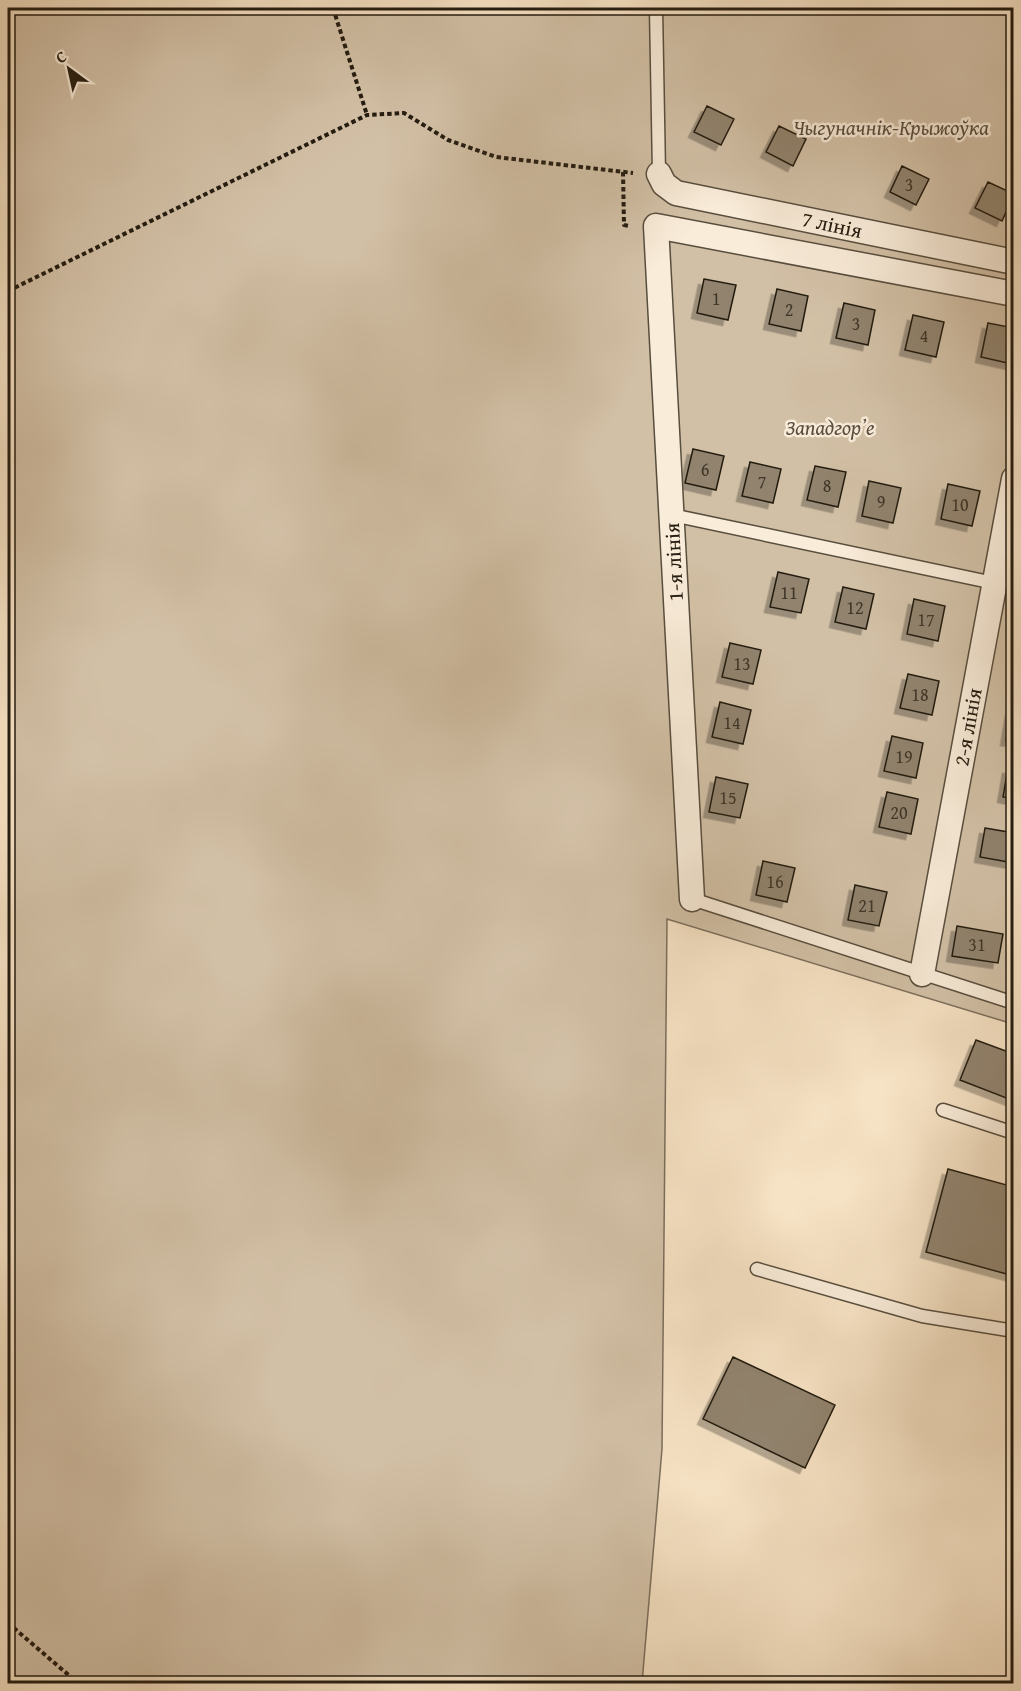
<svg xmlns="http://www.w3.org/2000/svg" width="1021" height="1691" font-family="'Gentium Book Plus',serif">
<defs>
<filter id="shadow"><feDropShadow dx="-5.5" dy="5.5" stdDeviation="0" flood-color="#0004"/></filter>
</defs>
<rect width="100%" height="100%" fill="#f6e2c4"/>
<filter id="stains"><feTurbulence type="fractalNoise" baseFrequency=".00333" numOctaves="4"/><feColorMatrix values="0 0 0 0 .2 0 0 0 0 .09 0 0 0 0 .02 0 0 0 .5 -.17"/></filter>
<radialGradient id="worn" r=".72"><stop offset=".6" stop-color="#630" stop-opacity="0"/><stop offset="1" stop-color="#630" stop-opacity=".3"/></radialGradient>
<path fill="#d2c0a6" stroke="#7b6e5c" stroke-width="1.5" d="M8 8H1013V1024L667 919 662 1449 642 1683 8 1684Z"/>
<path fill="#91836e" stroke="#241c11" stroke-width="1.5" filter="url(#shadow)" d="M707 106 734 119 721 145 694 132Z
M779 126 806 139 793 166 766 152Z
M902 166 929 179 916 205 890 192Z
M988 182 1014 194 1002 221 975 208Z
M704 279 736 285 728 320 697 313Z
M777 289 808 296 801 331 769 324Z
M844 303 875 310 868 345 836 338Z
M913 315 944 322 936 357 905 350Z
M988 323 1014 328 1012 364 981 357Z
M693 449 724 456 716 490 685 483Z
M750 462 781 469 773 503 742 496Z
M815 466 846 472 838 507 807 500Z
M869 481 901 488 893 523 862 516Z
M948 484 980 491 972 526 941 519Z
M778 572 809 579 801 613 770 607Z
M843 587 874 594 866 629 835 622Z
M914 599 945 606 938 641 907 634Z
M730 643 761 650 753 684 722 677Z
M908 674 939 681 932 715 900 708Z
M720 702 751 710 743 744 712 737Z
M1011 710 1014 711V741L1006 740Z
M892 736 923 743 916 778 884 771Z
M1008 768H1014V799L1003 797Z
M716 777 748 784 740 818 709 812Z
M887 792 918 799 911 834 879 827Z
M985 828 1014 833V863L980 857Z
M763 861 795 868 787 902 756 895Z
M855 885 887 892 879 926 848 920Z
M957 926 1003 934 998 963 952 956Z
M976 1040 1014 1054V1101L960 1080Z
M948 1169 1014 1187V1276L926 1252Z
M733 1357 835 1405 805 1468 703 1419Z"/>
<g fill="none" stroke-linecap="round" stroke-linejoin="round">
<defs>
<path id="lane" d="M656 8 659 174
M672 515 994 583
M692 899 1014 1003
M943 1110 1014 1133
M757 1269 922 1316 1014 1331"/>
<path id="street" d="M659 174 664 184 676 193 1014 262
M692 899 656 226 1014 294
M922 974 1014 479"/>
</defs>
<use href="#lane" stroke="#584e3e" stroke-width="15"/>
<use href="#street" stroke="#584e3e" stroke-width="27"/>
<path stroke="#241c11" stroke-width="4" stroke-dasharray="4.5 3" stroke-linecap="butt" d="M333 8 367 115
M623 172 624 225 630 226
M8 291 367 115 404 113 448 140 496 157 633 173
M8 1623 79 1684"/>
<use href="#lane" stroke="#f9ecd9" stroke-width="12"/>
<use href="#street" stroke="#f9ecd9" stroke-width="24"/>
</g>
<g text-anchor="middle" stroke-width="5" stroke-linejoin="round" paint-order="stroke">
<g font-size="18" fill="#3f3628">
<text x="909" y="191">3</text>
<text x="716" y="305">1</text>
<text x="789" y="316">2</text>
<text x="856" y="330">3</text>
<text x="924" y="342">4</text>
<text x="705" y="476">6</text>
<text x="762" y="488">7</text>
<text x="827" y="492">8</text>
<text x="881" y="508">9</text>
<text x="960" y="511">10</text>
<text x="789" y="599">11</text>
<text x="855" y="614">12</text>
<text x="926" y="626">17</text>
<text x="742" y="670">13</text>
<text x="920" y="701">18</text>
<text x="732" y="729">14</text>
<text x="904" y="763">19</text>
<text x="728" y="804">15</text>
<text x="899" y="819">20</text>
<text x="775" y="888">16</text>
<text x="867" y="912">21</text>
<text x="977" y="951">31</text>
</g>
<g font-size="21" font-style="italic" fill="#584d3e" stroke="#f9ecd9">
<text x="891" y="135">Чыгуначнік-Крыжоўка</text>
<text x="830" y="435">Западгорʼе</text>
</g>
<g font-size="21" fill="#241c11" stroke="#f9ecd9">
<text transform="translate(832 225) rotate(12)" y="7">7 лінія</text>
<text transform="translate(674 562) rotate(-93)" y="7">1-я лінія</text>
<text transform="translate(968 727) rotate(-80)" y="7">2-я лінія</text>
</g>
</g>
<rect width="1021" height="1691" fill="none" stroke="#f6e2c4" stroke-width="30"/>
<rect x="9" y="9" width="1003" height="1673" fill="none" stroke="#241c11" stroke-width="3"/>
<rect x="15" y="15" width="991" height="1661" fill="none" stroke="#241c11" stroke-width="1.5"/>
<g transform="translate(69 69) rotate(327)" stroke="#f9ecd9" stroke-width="4.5" paint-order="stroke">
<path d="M0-4.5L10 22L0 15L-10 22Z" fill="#241c11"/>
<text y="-9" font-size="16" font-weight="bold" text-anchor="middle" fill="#241c11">С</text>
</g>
<rect width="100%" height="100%" filter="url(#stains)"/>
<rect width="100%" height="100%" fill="url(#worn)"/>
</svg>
